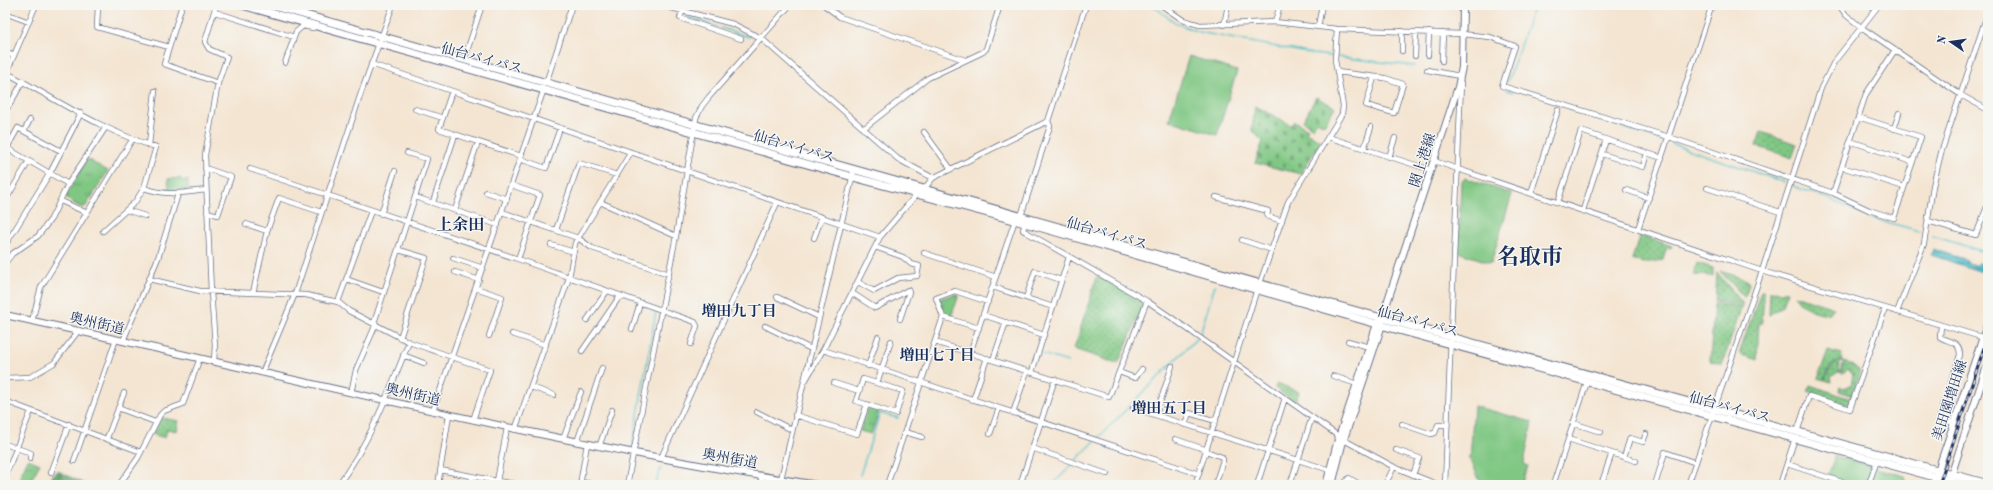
<svg xmlns="http://www.w3.org/2000/svg" width="1993" height="490" font-family="'Old Standard TT','Noto Serif JP',serif">
<defs>
<pattern id="grass-dots" width="8" height="8" patternUnits="userSpaceOnUse"><rect width="8" height="8" fill="#80c783"/><path d="M2 2h.1M6 6h.1" fill="none" stroke="#68a26e" stroke-width="1.8" stroke-linecap="round"/></pattern>
<pattern id="forest-firs" width="22" height="20" patternUnits="userSpaceOnUse"><rect width="22" height="20" fill="#68ac71"/><path d="M5 1l3.5 6h-7zM16 11l3.5 6h-7z" fill="#558c60"/></pattern>
<pattern id="cemetery-stones" width="16" height="16" patternUnits="userSpaceOnUse"><rect width="16" height="16" fill="#80c783"/><path d="M2 7V4a2 2 0 0 1 4 0v3zM10 15v-3a2 2 0 0 1 4 0v3z" fill="#68a26e"/></pattern>
<pattern id="park-tufts" width="24" height="20" patternUnits="userSpaceOnUse"><rect width="24" height="20" fill="#80c783"/><path d="M3 7l-1-3M5 7V3M7 7l1-3M15 17l-1-3M17 17v-4M19 17l1-3" fill="none" stroke="#68a26e"/></pattern>
<pattern id="water-rules" width="6" height="5" patternUnits="userSpaceOnUse"><rect width="6" height="5" fill="#54c1cb"/><path d="M0 2.5h6" fill="none" stroke="#459da8"/></pattern>
</defs>
<rect width="100%" height="100%" fill="#f6f6f2"/>
<filter id="ink" filterUnits="userSpaceOnUse"><feTurbulence type="fractalNoise" baseFrequency=".025" numOctaves="2"/><feDisplacementMap in="SourceGraphic" scale="8" xChannelSelector="R" yChannelSelector="G"/><feConvolveMatrix kernelMatrix="1 2 1 2 8 2 1 2 1" color-interpolation-filters="sRGB"/></filter>
<filter id="wash" filterUnits="userSpaceOnUse"><feTurbulence type="fractalNoise" baseFrequency=".012" numOctaves="4" result="noise"/><feDisplacementMap in="SourceGraphic" scale="16" xChannelSelector="R" yChannelSelector="G"/><feGaussianBlur stdDeviation="0.9" result="paint"/><feColorMatrix in="noise" values="0 0 0 0 0 0 0 0 0 0 0 0 0 0 0 0 0 1.4 0 .05"/><feComposite in="paint" operator="in"/></filter>
<g filter="url(#wash)">
<rect width="100%" height="100%" fill="#f4e5d2"/>
<path fill="url(#grass-dots)" stroke="#4e7b70" d="M1761 132 1797 144 1792 158 1756 146Z
M1640 235 1672 246 1671 248 1667 247 1663 260 1643 263 1632 259Z
M1697 263 1713 268V276L1693 275Z
M1720 271 1747 280 1749 284 1745 298Z
M1717 272 1743 304 1715 302Z
M1097 276 1145 302 1118 364 1074 349Z
M1761 291H1764L1762 324 1759 322 1757 360 1739 354Z
M1770 291 1787 292 1783 306 1769 315Z
M1794 295 1834 308 1827 314C1812 311 1802 308 1794 295Z
M1714 304 1742 306 1722 365 1710 361Z
M1828 350 1842 354 1841 360 1831 366 1823 380 1818 378Z
M1839 361H1843L1840 363 1839 371H1841L1844 361 1853 365 1860 371 1852 396 1839 391 1840 387 1844 388 1851 385 1853 375 1848 369 1843 373 1838 372 1831 377 1832 382 1824 380 1832 367Z
M1277 383 1299 392 1295 402 1275 388Z
M1810 385 1851 399 1849 406 1808 391Z
M162 418 179 421 177 431 167 429 165 438 152 434Z"/>
<path fill="url(#forest-firs)" stroke="#426e68" d="M58 471 87 485H53L50 483 53 475Z"/>
<path fill="url(#cemetery-stones)" stroke="#4e7b70" d="M1316 97 1335 107 1324 125 1317 121 1313 128 1303 121Z
M1255 106 1291 125 1294 121 1308 129 1306 132 1321 141 1301 174 1255 163 1263 141 1252 131Z"/>
<path fill="url(#park-tufts)" stroke="#4e7b70" d="M87 159 108 171 86 206 82 208 68 200 66 196Z
M180 178 183 181 188 180V190L169 191 168 179Z
M955 294 959 295 951 317 944 315 939 299Z
M871 408 879 410 871 434 860 431 867 410Z
M28 459 40 464 28 485H16Z"/>
<path fill="#80c783" stroke="#4e7b70" d="M1189 56 1237 71 1217 135 1169 120Z
M1465 178 1512 194 1491 263 1458 252 1461 182Z
M1474 406 1532 422 1524 464 1528 466 1521 485H1491L1480 481 1470 459Z
M1835 456 1872 466 1866 485H1855L1828 476Z
M1876 468 1905 476 1907 485H1870Z"/>
<path fill="url(#water-rules)" stroke="#387894" d="M1933 249 1967 260V262L1976 266 1978 263 1988 266V274L1931 255Z"/>
<g fill="none" stroke-linecap="round" stroke-linejoin="round">
<path stroke="#54c1cb" stroke-width="1.5" d="M642 5 656 10
M1152 5 1176 23 1199 32 1313 54 1414 66
M687 17 717 27
M721 28 749 37
M1508 81 1534 5
M1506 90 1513 92
M1570 109 1663 141
M1672 144 1784 182
M1793 186 1830 199 1871 218 1920 231
M1933 236 1988 253
M1200 334 1215 285
M1042 354 1068 362
M1097 439 1197 338
M633 443 656 311
M1075 461 1095 441
M860 475 880 413 898 418
M655 485 661 468
M1052 485 1073 464"/>
</g>
</g>
<g filter="url(#ink)">
<g fill="none" stroke-linecap="round" stroke-linejoin="round">
<defs>
<path id="minor" d="M98 5 97 27 169 47
M182 5 164 64 218 83
M660 5 733 24 761 38 898 159 933 178
M824 5 840 17 965 60
M1161 5 1183 20 1200 25 1275 22 1337 29 1462 34 1490 37 1515 46 1502 86 1669 137 1833 193 1869 210 1894 218 1921 137 1858 117
M1839 5 1846 15 1861 27 1961 95 1988 110
M683 10 680 18 741 39
M215 12 294 37
M5 13 29 22
M302 14 305 5
M1275 22 1280 5
M1224 25 1228 5
M1318 27 1322 5
M1402 51V31
M5 52 14 56
M1428 55 1429 32
M1415 56 1416 32
M464 60 482 5
M1442 61 1443 33
M285 63 296 32 303 26 313 28
M371 64 452 91 439 129 521 156
M1427 70 1460 76
M5 72C54 98 102 131 156 147L144 188 135 202 103 231
M1337 72 1385 78 1403 84 1394 113 1366 105 1374 78
M5 76 36 5
M546 83 572 5
M452 91 880 237
M9 106 23 81
M415 109 443 118
M863 129 928 78 983 52 986 49 1000 5
M1894 129 1899 113
M24 131 30 120
M924 132 951 169
M1328 137 1431 170
M1850 141 1912 162
M149 145 155 91
M1364 149 1371 127
M61 151 18 128 7 148 68 184
M407 153 427 159 415 197
M1602 154 1643 167 1647 153
M1389 157 1395 138
M520 159 546 168 560 128
M1434 161 1762 271 1988 339
M1842 167 1904 187
M205 168 231 177 218 215 207 212
M250 169 518 259 695 322 697 326 691 344
M511 185 540 195 518 259
M144 188C166 196 183 193 206 190
M1707 188 1780 212
M924 189 933 178 1048 121
M1626 190 1649 198
M486 192 507 199
M1531 193 1558 110
M1833 193 1866 94 1895 50
M1216 197 1268 211 1267 216 1282 221
M5 201 29 161
M61 201 87 213
M433 202 455 135
M600 202 676 236
M1558 202 1581 131 1662 158
M126 210 145 216
M455 210 478 142
M1583 210 1606 140
M371 211 338 302 349 311 409 342 490 370 473 420
M502 212 578 238 592 248 669 274
M381 214 395 171
M1021 216 1050 126 1048 121 1086 5
M1928 221 1976 235 1988 204
M1025 223 1023 230 1026 232 1147 301 1172 318 1344 440 1394 467 1439 485
M246 224 267 231
M1638 229 1712 5
M556 230 579 163 617 175
M814 238 822 217
M1242 240 1272 250
M5 244H6L50 173 81 113
M551 245 574 252
M399 250 426 258 400 338
M924 253 996 277
M453 258 483 268
M5 263 12 254 38 236 51 219 68 184 106 127
M455 272 479 280
M149 279 200 291 306 295 338 302
M346 279 383 292
M858 282 874 291 898 278 917 276 919 266 911 264 903 257 875 247
M1260 283 1288 202 1342 114 1343 106 1335 60 1337 29
M993 287 1053 307
M476 288 502 297 489 336
M253 293 267 231 279 198 321 212
M852 293 875 308 908 290 909 292 900 319
M777 297 819 317
M1026 298 1035 271 1061 280
M1897 312 1924 244 1933 186 1941 153 1988 12
M983 315 1044 335
M943 317 979 328
M587 320 607 291
M32 321 41 287 132 140
M374 323 415 197 498 225
M1941 325 1940 337C1949 343 1960 340 1960 355L1940 416 1941 419 1954 423
M765 326 811 349
M632 329 640 303
M512 334 546 345
M123 341 158 258 178 194
M1348 341 1369 347
M935 342 1109 397 1147 301
M823 350 1199 474
M582 351 620 296
M970 353 1015 220
M403 355 424 363
M993 360 1006 322
M214 361 215 345 211 292 205 155 218 83 227 57 209 49 205 42 216 5
M868 366 878 337
M1032 372 1069 257
M1119 372 1135 378 1142 369
M262 373 295 294 361 93 393 5
M1333 376 1357 384
M5 378 30 377 54 363 79 330
M863 379 903 391 896 414 856 401Z
M1982 382 1988 383
M804 383 823 350 880 237 917 194
M834 383 859 391
M877 383 891 341
M531 387 554 395
M351 393 356 370 376 324
M973 400 987 358
M5 401 141 452
M118 408 155 422
M1133 408 1330 470
M433 411 544 89
M757 412 792 430
M1013 413 1027 371
M795 415 857 434 867 404
M1156 415 1172 366
M1573 423 1601 432
M1402 424 1431 434 1435 433 1438 425H1447
M1185 425 1189 413 1216 421
M515 430 569 278 575 243 631 152
M905 432 922 437
M1797 432 1809 396 1850 409 1885 309
M990 434 999 408
M107 438 124 393
M563 439 581 392
M1175 439 1207 450
M1568 439 1636 461
M577 442 602 368
M5 444 31 453 30 459
M599 447 612 410
M1032 448 1107 474
M1396 450 1419 458 1413 475
M1206 451 1222 457 1223 460 1215 485
M1624 457 1630 438 1643 442 1646 434
M661 458 777 203
M74 461 116 339
M1787 464 1851 485
M440 470 497 481 507 428
M51 473 69 424
M5 477 31 411
M781 479 854 170
M1689 481 1702 485
M581 482 597 485
M119 485 138 458 160 415 164 411 183 404 200 358
M338 485C370 442 389 392 409 342
M438 485 449 415
M471 485 472 476
M497 485V481L522 485
M580 485 587 444
M627 485 676 236 696 118 702 106 709 97 790 5
M760 485 762 476
M887 485 943 317 936 298 955 291 988 302
M1020 485 1055 379
M1195 485 1257 289
M1267 485 1258 482 1285 398
M1290 485 1312 417
M1343 485 1349 478 1361 485
M1385 485 1394 467
M1445 485 1461 83
M1553 485 1587 382
M1601 485 1612 453
M1655 485 1665 452 1696 463
M1688 485 1762 271 1821 88 1834 62 1879 5
M1780 485 1795 438
M1868 485 1877 461"/>
<path id="major" d="M5 315C276 373 544 443 818 485
M1326 485 1337 443 1377 324 1379 321
M1332 485 1342 445 1382 325V318L1458 87 1462 67 1463 5
M1933 485 1988 322
M1948 485 1988 363"/>
<path id="highway" d="M242 5 853 177 1025 223 1377 324 1964 485
M270 5 1371 315 1988 484"/>
</defs>
<use href="#minor" stroke="#676f87" stroke-width="6"/>
<use href="#major" stroke="#676f87" stroke-width="8"/>
<use href="#highway" stroke="#676f87" stroke-width="9"/>
<use href="#minor" stroke="#fff" stroke-width="4.5"/>
<use href="#major" stroke="#fff" stroke-width="6"/>
<use href="#highway" stroke="#fff" stroke-width="7"/>
<defs>
<path id="rail" d="M1939 485 1988 336"/>
</defs>
<use href="#rail" stroke="#1b2f5e" stroke-width="3"/>
<use href="#rail" stroke="#f6f6f2" stroke-width="1.5" stroke-dasharray="4.5" stroke-linecap="butt"/>
</g>
</g>
<g text-anchor="middle" stroke-width="3" stroke-linejoin="round" paint-order="stroke">
<g font-size="14" fill="#1b2f5e" stroke="#f6f6f2">
<text transform="translate(482 58) rotate(15)" y="5">仙台バイパス</text>
<text transform="translate(794 146) rotate(16)" y="5">仙台バイパス</text>
<text transform="translate(1422 160) rotate(-72)" y="5">閖上港線</text>
<text transform="translate(1107 233) rotate(16)" y="5">仙台バイパス</text>
<text transform="translate(1418 321) rotate(15)" y="5">仙台バイパス</text>
<text transform="translate(97 323) rotate(13)" y="5">奥州街道</text>
<text transform="translate(413 394) rotate(13)" y="5">奥州街道</text>
<text transform="translate(1949 400) rotate(-72)" y="5">美田園増田線</text>
<text transform="translate(1730 407) rotate(15)" y="5">仙台バイパス</text>
<text transform="translate(730 458) rotate(10)" y="5">奥州街道</text>
</g>
<g font-size="15" font-weight="bold" fill="#1b2f5e" stroke="#f6f6f2">
<text x="739" y="316">増田九丁目</text>
<text x="937" y="360">増田七丁目</text>
<text x="1169" y="413">増田五丁目</text>
</g>
<g font-size="16" font-weight="bold" fill="#1b2f5e" stroke="#f6f6f2">
<text x="460" y="230">上余田</text>
</g>
<g font-size="22" font-weight="bold" fill="#1b2f5e" stroke="#f6f6f2">
<text x="1530" y="264">名取市</text>
</g>
</g>
<rect width="1993" height="490" fill="none" stroke="#f6f6f2" stroke-width="20"/>
<g transform="translate(1951 42) rotate(283)" stroke="#f6f6f2" stroke-width="3" paint-order="stroke">
<path d="M0-3L7 15L0 10L-7 15Z" fill="#1b2f5e"/>
<text y="-6" font-size="11" font-weight="bold" text-anchor="middle" fill="#1b2f5e">N</text>
</g>
</svg>
